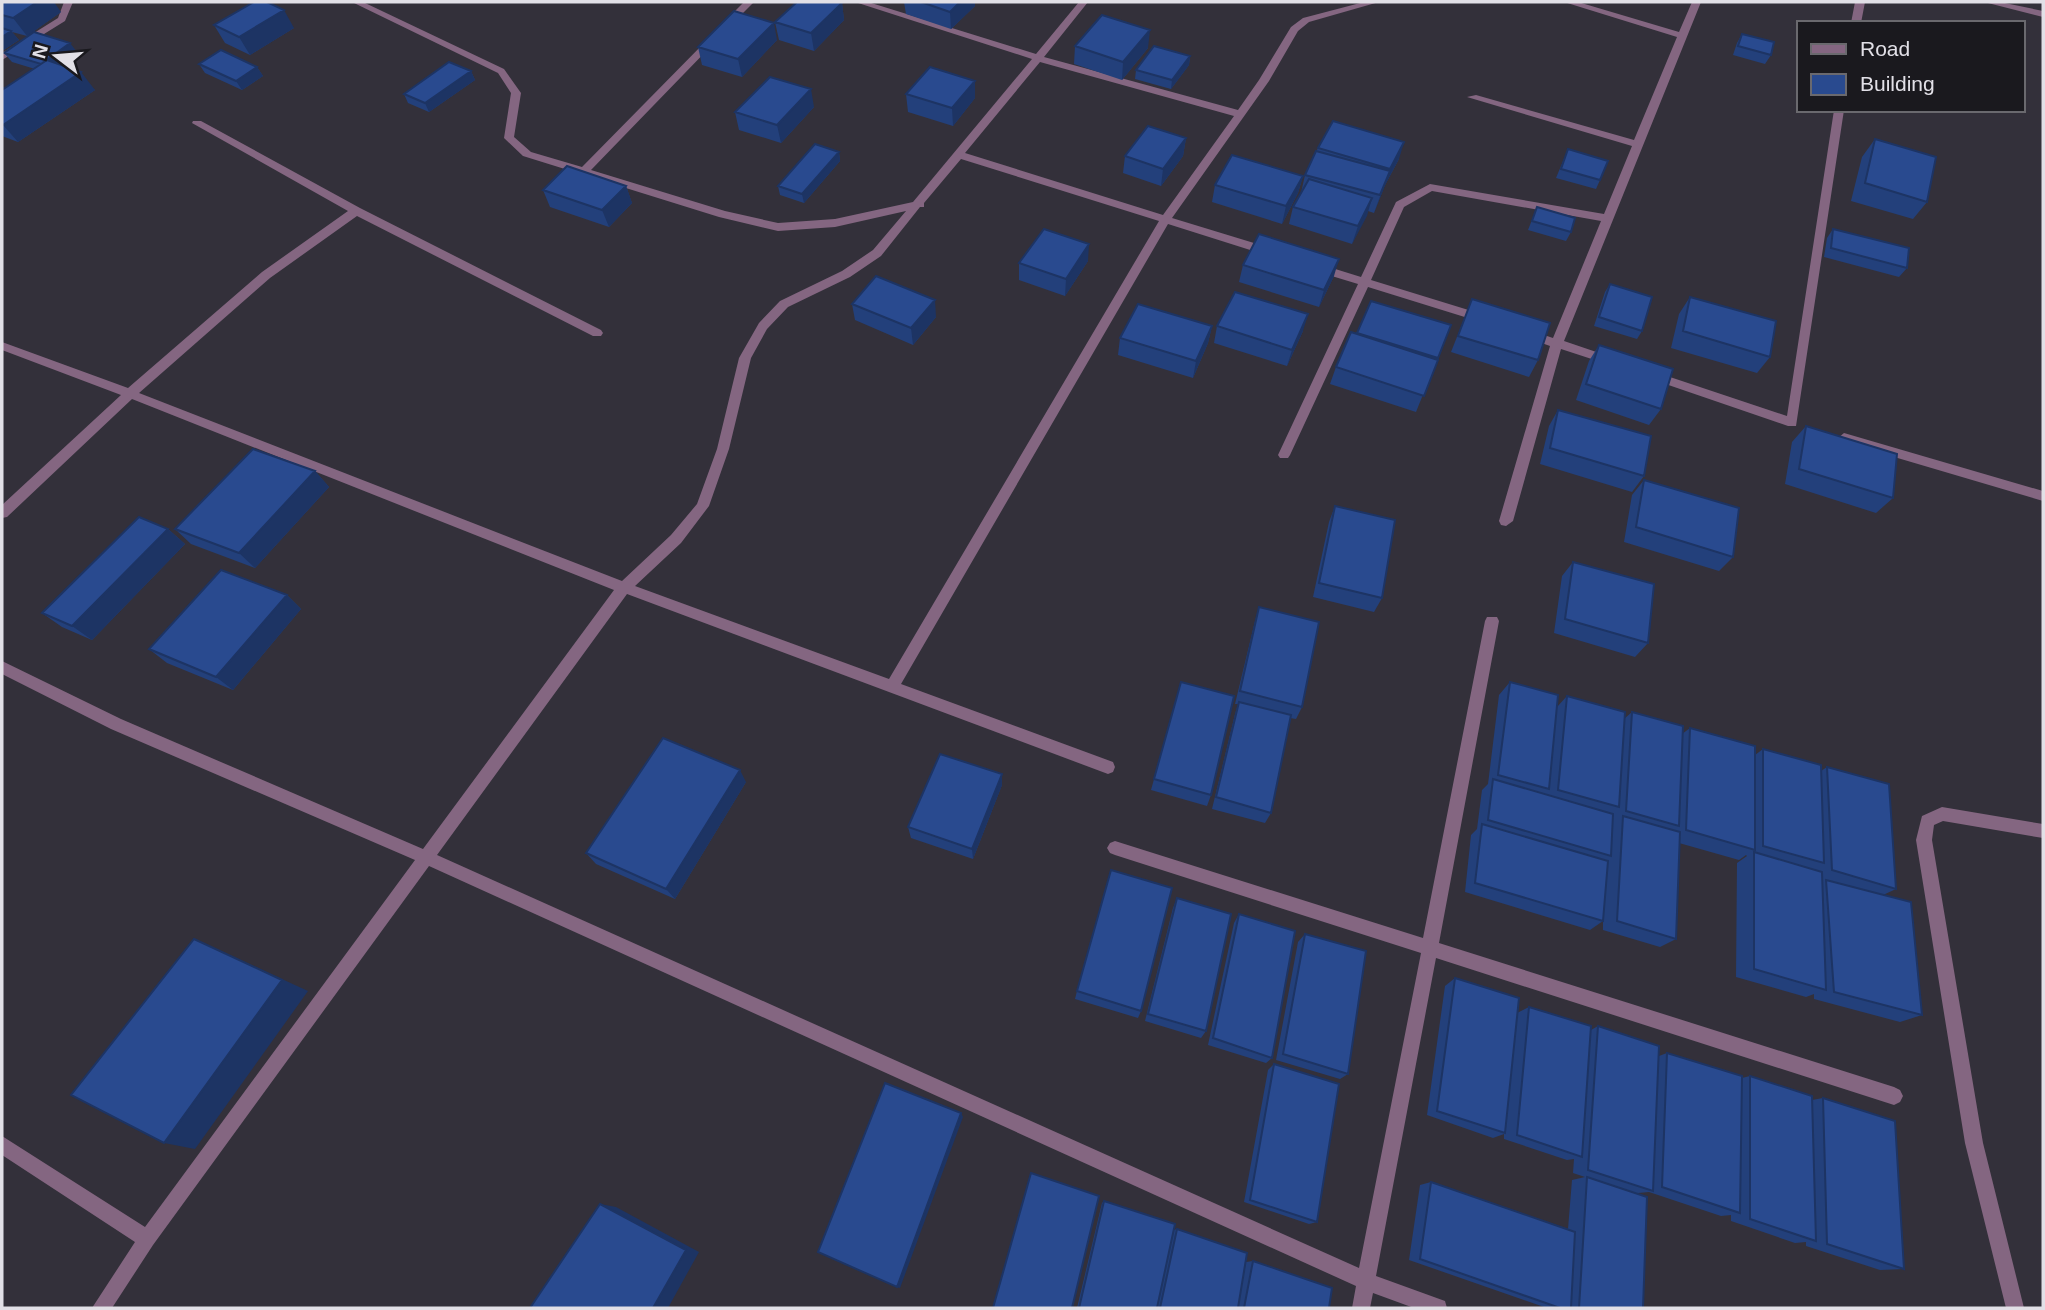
<svg xmlns="http://www.w3.org/2000/svg" width="2045" height="1310" font-family="Arial,sans-serif">
<rect width="100%" height="100%" fill="#33303a"/>
<g fill="none" stroke-linecap="round" stroke-linejoin="round">
<path fill="#846681" fill-rule="evenodd" d="M64 2H73L65 21 2 60V53L58 18Z
M352 2H363L504 69 521 93 514 137 531 152 582 167 708 39H714V43L591 170 725 211 778 223 835 219 913 202 1032 59 855 2H868L1036 54 1079 2H1088L1044 57 1238 110 1259 80 1291 27 1303 18 1364 2H1379L1309 22 1298 31 1269 81 1172 218 1274 249V255H1266L1168 224 901 684 1113 762 1115 767 1113 772 1108 774 627 594 437 855 1359 1268 1421 953 1115 855 1110 853 1107 848 1110 843 1115 841 1423 938 1485 621 1487 617H1497L1499 621 1439 943 1894 1087 1900 1090 1903 1096 1900 1102 1894 1105 1436 958 1376 1276 1445 1301 1447 1308H1414L1373 1293 1370 1308H1352L1356 1286 429 866 153 1245 112 1308H92L135 1242 2 1155V1136L145 1227 415 860 111 729 2 674V661L121 719 423 849 614 590 132 399 7 517 2 518V505L121 395 2 350V342L128 388 262 272 348 211 192 123 193 121H201L360 208 601 330 603 333 601 336H593L357 216 270 278 139 393 622 581 671 535 697 504 717 449 739 358 759 323 780 301 842 271 873 250 906 211 835 227 778 231 719 217 523 156 504 138 511 93 498 73ZM1040 62 1234 116 1163 215 965 153ZM961 159 1159 221 889 679 635 586 681 543 709 506 729 449 751 358 767 329 788 307 850 277 881 256 920 207H924V203Z
M744 2H754L728 28H722V24Z
M1564 2H1578L1679 32 1692 2H1701L1564 341 1614 358V364L1610 365 1561 349 1513 521 1506 526 1501 525 1499 521 1550 346 1522 336 1520 333 1526 329 1553 338 1601 221 1432 191 1404 207 1371 280 1488 316 1490 319 1484 323 1368 287 1290 455 1288 458H1280L1278 455 1358 284 1312 270V264L1316 263 1361 277 1396 202 1430 184 1604 214 1632 146 1467 97 1476 95 1634 140 1677 37Z
M1855 2H1865L1861 23H1851Z
M1984 2H2000L2043 11V17Z
M1834 110H1844L1796 426H1788L1648 378 1646 375 1648 372 1652 371 1787 416Z
M1844 433 2043 491V501L1840 441 1838 438Z
M1942 807 2043 824V838L1943 821 1934 825 1932 840 1983 1143 2024 1308H2006L1965 1143 1916 840 1922 816Z"/>
</g>
<path fill="#23407b" d="M2 2 61 12 27 36 12 32 19 40 2 51Z
M904 2H975V6L951 29 906 14Z
M842 3 844 20 814 51 779 40 775 22Z
M214 25 294 28 250 55 225 43Z
M1742 34 1771 55 1765 64 1733 55 1737 43Z
M777 40 742 77 702 65 698 47Z
M1075 46 1148 48 1122 80 1074 64Z
M77 52 59 65 95 90 18 142 2 136V87L5 88 35 69 12 62 4 53Z
M1190 56 1189 65 1171 89 1135 79 1136 70Z
M199 64 257 67 263 76 242 90 205 73Z
M471 71 475 80 429 112 408 103 404 94Z
M906 94 975 98 953 126 908 112Z
M814 107 781 143 739 130 735 112Z
M1186 138 1183 156 1161 186 1123 173 1125 156Z
M1875 139 1927 202 1913 219 1851 201 1862 157Z
M1318 148 1399 159 1385 185 1374 213 1368 211 1352 244 1289 224 1293 207 1301 193 1305 175Z
M1568 149 1600 180 1596 189 1556 178Z
M839 152 840 161 804 203 780 195 778 186Z
M1303 176 1298 193 1282 224 1212 202 1215 185Z
M626 186 632 203 609 227 550 207 543 190Z
M1537 207 1571 232 1566 241 1528 230Z
M1833 229 1907 268 1899 277 1824 257 1827 238Z
M1088 261 1065 296 1019 280V263Z
M1243 265 1334 276 1319 307 1239 282Z
M1610 284 1642 331 1637 339 1594 326 1605 292Z
M1690 297 1770 357 1757 373 1671 348 1679 314Z
M1472 299 1538 360 1529 377 1451 352Z
M1371 301 1451 325 1416 412 1330 384 1336 367 1356 334Z
M852 304 936 317 913 345 855 320Z
M1212 326 1208 343 1193 378 1118 355 1120 338Z
M1217 326 1303 331 1287 366 1214 343Z
M1599 345 1661 409 1649 425 1576 400 1589 361Z
M1558 410 1644 476 1632 492 1540 464 1549 426Z
M1806 426 1893 498 1876 513 1785 484 1792 442Z
M315 471 329 487 255 568 191 544 175 529Z
M1644 480 1733 557 1719 571 1624 542 1632 495Z
M1335 506 1382 598 1374 612 1313 597 1329 522Z
M168 529 185 544 92 640 62 627 42 613Z
M1573 562 1648 643 1635 657 1554 633 1562 576Z
M287 595 301 609 233 690 167 663 149 649Z
M1259 607 1302 707 1296 719 1290 718 1271 813 1265 823 1212 809 1235 714 1238 704H1235L1255 621Z
M1181 682 1211 795 1207 806 1151 790Z
M1510 682 1557 707 1567 696 1624 719 1632 712 1682 734 1690 728 1755 755 1763 749 1821 771 1827 767 1896 889 1883 895 1922 1015 1900 1022 1814 999V994L1806 997 1736 977 1737 863 1747 856 1746 855 1739 860 1679 843 1676 939 1660 947 1603 930V921L1590 930 1465 892 1471 835 1477 829 1482 790 1488 784 1499 695Z
M1002 774V785L973 859 911 838 908 827Z
M746 782 675 899 596 864 586 853Z
M1177 898 1206 1031 1201 1038 1145 1021 1173 908Z
M1239 914 1272 1058 1266 1063 1208 1045 1234 923Z
M1305 934 1348 1074 1340 1079 1276 1060 1298 942Z
M1455 978 1517 1013 1529 1007 1591 1030 1598 1026 1659 1056 1667 1053 1742 1078 1750 1076 1812 1100 1823 1098 1904 1269 1880 1270 1806 1246V1242L1795 1243 1731 1221V1215L1721 1216 1649 1192 1638 1193 1643 1308H1547L1409 1260 1420 1185 1431 1182 1568 1229 1572 1180 1585 1177 1573 1173 1574 1159 1567 1160 1504 1139V1134L1493 1138 1427 1115 1445 986Z
M1077 991 1141 1011 1138 1018 1075 999Z
M1274 1064 1317 1222 1309 1224 1244 1202 1268 1070Z
M1104 1201 1174 1230 1177 1229 1238 1308H1077L1102 1203Z
M1253 1261 1329 1308H1238L1246 1262Z"/>
<path fill="#1d3464" d="M37 2H54L61 12 27 36 13 18Z
M960 2H975V6L951 29 950 12Z
M842 3 844 20 814 51 811 33Z
M284 10 294 28 250 55 239 37Z
M774 23 777 40 742 77 738 59Z
M1150 30 1148 48 1122 80 1123 62Z
M11 31 19 40 2 51V37Z
M70 43 77 52 48 73 41 64Z
M1190 56 1189 65 1171 89 1172 80Z
M257 67 263 76 242 90 236 81Z
M471 71 475 80 429 112 425 103Z
M81 72 95 90 18 142 3 125Z
M975 81V98L953 126 952 108Z
M811 89 814 107 781 143 777 125Z
M1186 138 1183 156 1161 186 1163 169Z
M1404 142 1399 159 1385 185 1374 213 1390 169Z
M839 152 840 161 804 203 802 194Z
M1303 176 1298 193 1282 224 1286 206Z
M626 186 632 203 609 227 602 210Z
M1372 198 1367 216 1352 244 1358 226Z
M1089 244 1088 261 1065 296 1066 279Z
M1339 259 1334 276 1319 307 1324 290Z
M935 300 936 317 913 345 911 328Z
M1308 314 1303 331 1287 366 1292 350Z
M1212 326 1208 343 1193 378 1196 361Z
M315 471 329 487 255 568 239 553Z
M168 529 185 544 92 640 72 626Z
M287 595 301 609 233 690 216 677Z
M740 770 746 782 675 899 666 889Z
M1002 774V785L973 859 972 849Z
M194 939 308 991 195 1149 164 1143Z
M961 1113 963 1117 900 1288 897 1287Z
M600 1204 616 1207 699 1252 668 1308H653Z"/>
<path fill="#294a8f" stroke="#1d3464" stroke-width="2" d="M2 2H37L13 18 2 15Z
M254 2H267L284 10 239 37 214 25Z
M797 2H839L842 3 811 33 775 22Z
M921 2H960L950 12Z
M734 11 774 23 738 59 698 47Z
M1102 15 1150 30 1123 62 1075 46Z
M2 28 11 31 2 37Z
M34 32 70 43 41 64 4 53Z
M1742 34 1774 42 1771 55 1738 46Z
M1154 46 1190 56 1172 80 1136 70Z
M221 50 257 67 236 81 199 64Z
M47 60 81 72 3 125 2 124V90Z
M449 62 471 71 425 103 404 94Z
M930 67 975 81 952 108 906 94Z
M770 77 811 89 777 125 735 112Z
M1333 121 1404 142 1390 169 1318 148Z
M1148 126 1186 138 1163 169 1125 156Z
M1875 139 1936 157 1927 202 1865 183Z
M815 144 839 152 802 194 778 186Z
M1568 149 1608 161 1600 180 1561 169Z
M1316 151 1390 171 1380 195 1305 175Z
M1232 155 1303 176 1286 206 1215 185Z
M567 166 626 186 602 210 543 190Z
M1309 179 1372 198 1358 226 1293 207Z
M1537 207 1575 218 1571 232 1532 221Z
M1044 229 1089 244 1066 279 1019 263Z
M1833 229 1909 248 1907 268 1831 248Z
M1259 234 1339 259 1324 290 1243 265Z
M876 276 935 300 911 328 852 304Z
M1610 284 1652 297 1642 331 1599 317Z
M1235 292 1308 314 1292 350 1217 326Z
M1690 297 1776 321 1770 357 1683 331Z
M1472 299 1550 323 1538 360 1458 336Z
M1371 301 1451 325 1438 358 1357 333Z
M1138 304 1212 326 1196 361 1120 338Z
M1351 332 1438 360 1424 396 1336 367Z
M1599 345 1673 369 1661 409 1586 384Z
M1558 410 1651 436 1644 476 1550 448Z
M1806 426 1897 454 1893 498 1799 469Z
M253 449 315 471 239 553 175 529Z
M1644 480 1739 508 1733 557 1636 527Z
M1335 506 1395 520 1382 598 1319 583Z
M139 517 168 529 72 626 42 613Z
M1573 562 1654 584 1648 643 1565 619Z
M221 570 287 595 216 677 149 649Z
M1259 607 1319 622 1302 707 1240 691Z
M1181 682 1234 696 1211 795 1154 779Z
M1510 682 1558 695 1549 789 1498 775Z
M1567 696 1625 712 1619 807 1558 790Z
M1239 702 1291 715 1271 813 1216 797Z
M1632 712 1683 726 1679 826 1626 811Z
M1690 728 1755 746V850L1686 830Z
M663 738 740 770 666 889 586 853Z
M1763 749 1821 765 1824 863 1763 846Z
M940 754 1002 774 972 849 908 827Z
M1827 767 1889 784 1896 889 1832 870Z
M1493 779 1613 814 1611 856 1488 820Z
M1623 816 1680 832 1676 939 1617 921Z
M1482 824 1608 861 1603 921 1475 883Z
M1754 852 1822 872 1826 990 1754 969Z
M1111 870 1172 888 1141 1011 1077 991Z
M1826 880 1911 902 1922 1015 1834 992Z
M1177 898 1231 914 1206 1031 1148 1014Z
M1239 914 1295 931 1272 1058 1213 1038Z
M1305 934 1366 951 1348 1074 1283 1054Z
M194 939 282 980 164 1143 71 1095Z
M1455 978 1519 998 1505 1133 1437 1111Z
M1529 1007 1591 1026 1582 1157 1517 1135Z
M1598 1026 1659 1046 1653 1191 1588 1170Z
M1667 1053 1742 1076 1740 1213 1662 1187Z
M1274 1064 1339 1084 1317 1222 1250 1200Z
M1750 1076 1812 1096 1816 1241 1750 1219Z
M885 1083 961 1113 897 1287 818 1252Z
M1823 1098 1895 1121 1904 1269 1827 1244Z
M1031 1173 1099 1196 1072 1308H993Z
M1587 1177 1647 1197 1643 1308H1579Z
M1431 1182 1575 1232 1571 1308H1560L1420 1259Z
M1104 1201 1175 1224 1157 1308H1079Z
M600 1204 686 1250 653 1308H530Z
M1177 1229 1247 1253 1238 1308H1160Z
M1253 1261 1332 1288 1329 1308H1244Z"/>
<rect width="2045" height="1310" fill="none" stroke="#e2e0e7" stroke-width="7"/>
<rect x="1797" y="21" width="228" height="91" fill="#1a191e" stroke="#6a696e" stroke-width="2"/>
<rect x="1811" y="44" width="35" height="10" fill="#846681" stroke="#6a696e" stroke-width="2"/>
<text x="1860" y="56" font-size="21" fill="#e2e0e7">Road</text>
<rect x="1811" y="74" width="35" height="21" fill="#294a8f" stroke="#6a696e" stroke-width="2"/>
<text x="1860" y="91" font-size="21" fill="#e2e0e7">Building</text>
<g transform="translate(56 56) rotate(286)" stroke="#1a191e" stroke-width="5" paint-order="stroke">
<path d="M0-5L12 26L0 18L-12 26Z" fill="#e2e0e7"/>
<text y="-10" font-size="19" font-weight="bold" text-anchor="middle" fill="#e2e0e7">N</text>
</g>
</svg>
